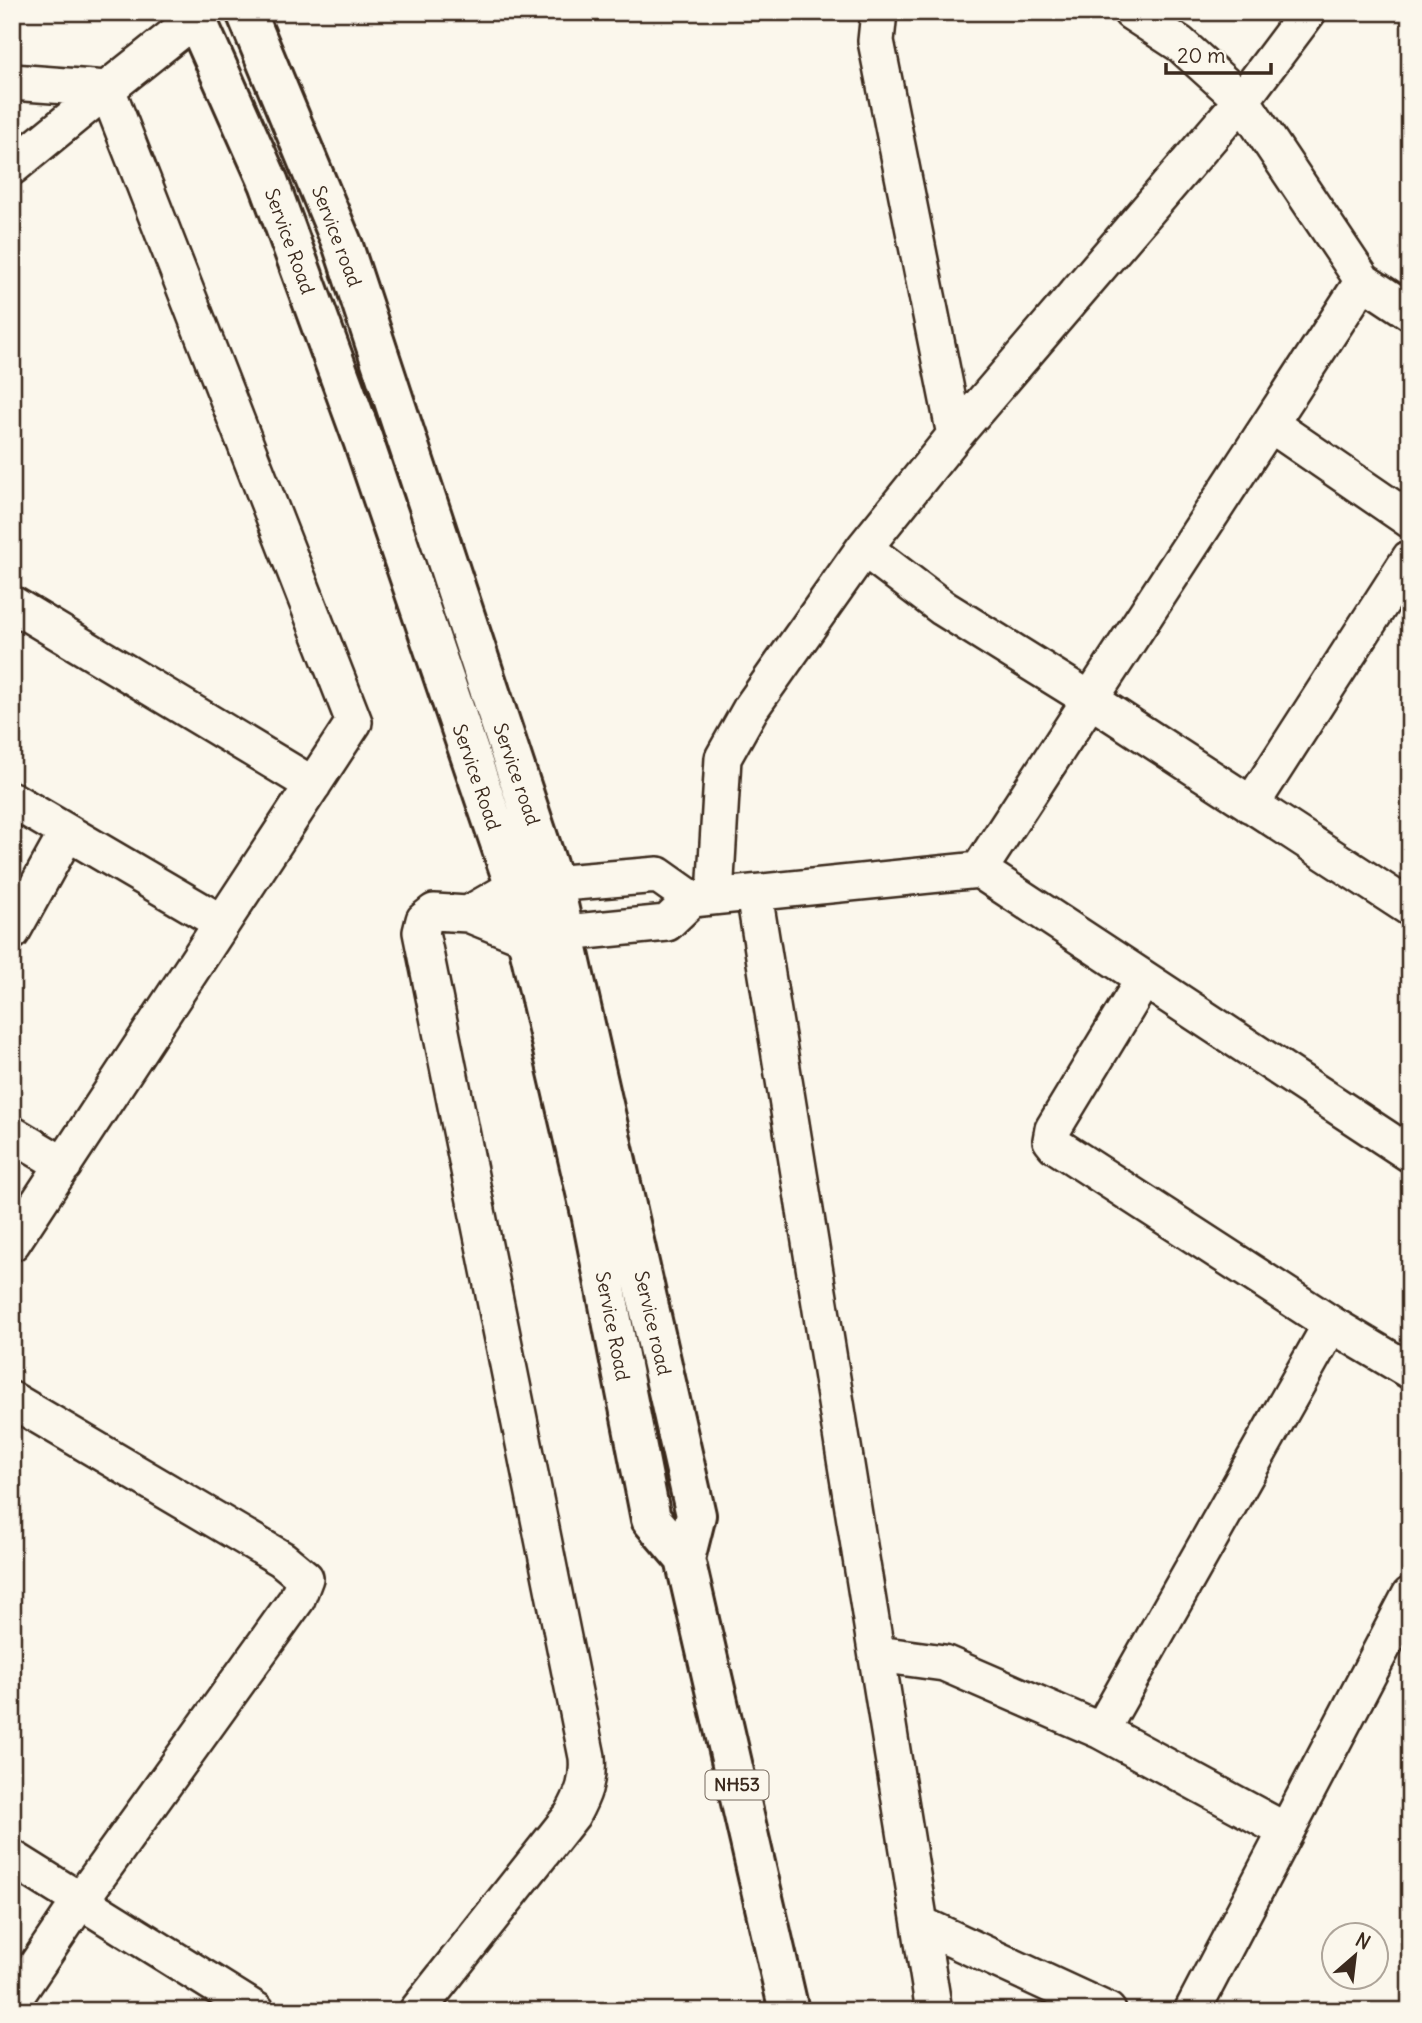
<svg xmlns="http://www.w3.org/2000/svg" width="1422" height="2023" font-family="Delius,sans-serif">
<rect width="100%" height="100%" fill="#fbf7ec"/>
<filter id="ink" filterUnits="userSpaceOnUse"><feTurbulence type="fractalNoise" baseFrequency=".0143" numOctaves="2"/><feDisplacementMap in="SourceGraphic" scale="14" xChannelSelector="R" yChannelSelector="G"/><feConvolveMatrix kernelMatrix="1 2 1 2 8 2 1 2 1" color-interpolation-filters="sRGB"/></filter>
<g filter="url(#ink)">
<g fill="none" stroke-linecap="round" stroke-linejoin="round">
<defs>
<path id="minor" d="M879 12 876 41 955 435
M1131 12 1180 44 1242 100 1363 281
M12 82 107 89
M12 167 107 89
M1270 424 1410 520
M864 548 943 608 1091 700 1410 908
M12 604 313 785
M12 800 222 923
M1251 805 1410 558
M979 870 1410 1154
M754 894 934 2011
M715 896 723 758 751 708 864 548 955 435 1242 100 1308 12
M468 914 515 887 658 875 692 899
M12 932 67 833
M1144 979 1053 1129 1051 1140 1055 1145 1331 1324 1410 1371
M12 1134 64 1165
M12 1243 354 722 107 89 196 18
M12 1400 282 1559 305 1578 297 1599 80 1901 12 2002
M878 1654 944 1663 1101 1731 1286 1831
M1101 1731 1331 1324
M12 1858 257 2011
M920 1924 1108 2011
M417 2011 572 1815C583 1795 589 1781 587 1757L421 932 424 920 434 912 468 914 525 937 667 923 692 899 979 870 1363 281 1410 312
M1192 2011 1410 1595"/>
<path id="highway" d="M193 12 269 183 363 440 515 887 592 1218 651 1519 685 1559
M246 12 343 246 553 883 696 1515 685 1559 789 2011"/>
</defs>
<use href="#minor" stroke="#3b2a1e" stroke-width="40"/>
<use href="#highway" stroke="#3b2a1e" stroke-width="44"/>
<use href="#minor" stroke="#fbf7ec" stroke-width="35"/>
<use href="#highway" stroke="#fbf7ec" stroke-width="38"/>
</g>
</g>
<g text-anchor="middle" stroke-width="5" stroke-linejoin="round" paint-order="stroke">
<rect fill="#fbf7ec" stroke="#75685c" stroke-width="2" x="705.5" y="1770.5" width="63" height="29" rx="5"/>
<g font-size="18" font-weight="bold" fill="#3b2a1e">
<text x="737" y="1791">NH53</text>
</g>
<g font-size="19" fill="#3b2a1e" stroke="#fbf7ec">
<text transform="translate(337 236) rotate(69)" y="7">Service road</text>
<text transform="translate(290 241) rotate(70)" y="7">Service Road</text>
<text transform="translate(517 774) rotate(71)" y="7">Service road</text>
<text transform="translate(477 777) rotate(71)" y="7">Service Road</text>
<text transform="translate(653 1323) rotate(77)" y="7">Service road</text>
<text transform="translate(613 1326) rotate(79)" y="7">Service Road</text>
</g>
</g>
<rect width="1422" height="2023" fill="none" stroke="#fbf7ec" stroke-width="42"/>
<rect x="21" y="21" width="1380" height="1981" fill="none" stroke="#3b2a1e" stroke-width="2.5" filter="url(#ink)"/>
<g transform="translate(1355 1956) rotate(28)"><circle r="33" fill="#fbf7ec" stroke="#aea59a" stroke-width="2"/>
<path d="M0-5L12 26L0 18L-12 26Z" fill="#3b2a1e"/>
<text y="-10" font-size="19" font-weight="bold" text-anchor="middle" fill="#3b2a1e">N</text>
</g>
<path d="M1166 63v10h105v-10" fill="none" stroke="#3b2a1e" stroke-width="3.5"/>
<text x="1177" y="63" font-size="21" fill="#3b2a1e" stroke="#fbf7ec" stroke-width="5" paint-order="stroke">20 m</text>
</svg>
